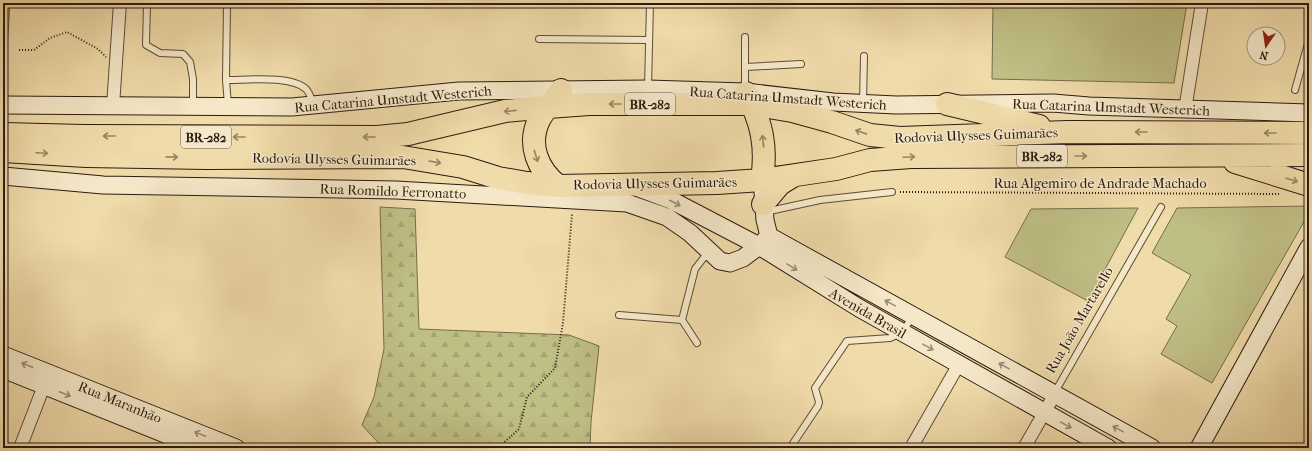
<svg xmlns="http://www.w3.org/2000/svg" width="1312" height="451" font-family="'IM FELL French Canon',serif">
<defs>
<pattern id="forest-firs" width="22" height="20" patternUnits="userSpaceOnUse"><rect width="22" height="20" fill="#bfbe85"/><path d="M5 1l3.5 6h-7zM16 11l3.5 6h-7z" fill="#a4a372"/></pattern>
</defs>
<rect width="100%" height="100%" fill="#f0dbaa"/>
<filter id="stains"><feTurbulence type="fractalNoise" baseFrequency=".005" numOctaves="4"/><feColorMatrix values="0 0 0 0 .2 0 0 0 0 .09 0 0 0 0 .02 0 0 0 .5 -.17"/></filter>
<radialGradient id="worn" r=".72"><stop offset=".6" stop-color="#630" stop-opacity="0"/><stop offset="1" stop-color="#630" stop-opacity=".3"/></radialGradient>
<path fill="#bfbe85" stroke="#766c4b" d="M3 3H10L5 81 3 80Z
M993 3H1187L1174 83 992 79Z
M1309 206V213L1212 383 1161 354 1177 326 1166 319 1191 275 1152 253 1177 208Z
M1138 208 1088 301 1005 257 1031 209Z"/>
<path fill="url(#forest-firs)" stroke="#766c4b" d="M380 207 415 209 419 329 569 335 599 346 591 422 590 448H383L362 425 374 397 384 349Z"/>
<g fill="none" stroke-linecap="round" stroke-linejoin="round">
<defs>
<path id="lane" d="M147 3 146 45 160 53 183 54 190 62 193 79V105
M227 3 226 80 228 105
M745 37V90
M539 39 649 40
M746 67 801 64
M226 80C247 80 291 75 306 89 310 93 311 99 313 103
M648 88 650 3
M1295 90 1309 40
M863 102 864 56
M765 212 820 200 892 192
M619 315 682 320
M697 343 682 320 695 269 709 251
M1055 392 1161 207
M790 448 818 406 819 402 815 388 847 341 890 338 902 333 912 317"/>
<path id="street" d="M113 106 120 3
M1185 110 1202 3
M20 448 47 378
M911 448 959 364
M1024 448 1055 394"/>
<path id="secondary" d="M3 105 292 107 459 91 648 89 745 92 833 102 896 105 1053 103 1089 106 1309 113
M3 176 103 185 396 190 627 203 667 217 690 233 720 261 730 263 743 258 759 246 769 236
M636 187 671 200 759 246 859 308 1108 448
M763 192 765 220 769 236 1152 448
M3 355 236 448
M3 369 200 448
M1199 448 1309 247"/>
<path id="highway" d="M746 93C762 122 767 147 762 180
M947 104 1039 126
M3 134 84 136 377 137 408 134 505 111 548 107 589 104H752L792 111 832 122 870 135 900 138 1068 132 1309 133
M3 151 86 156 207 158 403 157 463 167 498 178 527 183 558 186 717 183 762 180 836 169 870 160 911 157 1309 155
M1235 162 1309 185
M558 186C538 170 527 145 539 120 544 110 554 100 561 90
M763 204 780 184 793 176"/>
</defs>
<use href="#lane" stroke="#5d4b37" stroke-width="8"/>
<use href="#street" stroke="#5d4b37" stroke-width="14"/>
<use href="#secondary" stroke="#2c1b11" stroke-width="19"/>
<use href="#highway" stroke="#2c1b11" stroke-width="24"/>
<path stroke="#2c1b11" stroke-width="2" stroke-dasharray="1 2" stroke-linecap="butt" d="M19 50H34L50 38 67 32 98 49 106 57
M900 192 1280 194
M498 448 519 429 527 397 555 368 563 323 572 214"/>
<use href="#lane" stroke="#f5e8c8" stroke-width="6"/>
<use href="#street" stroke="#f5e8c8" stroke-width="12"/>
<use href="#secondary" stroke="#f5e8c8" stroke-width="17"/>
<use href="#highway" stroke="#f0dbaa" stroke-width="22"/>
</g>
<defs><path id="oneway-shaft" d="M-6 0H5M1.5-3L5.5 0L1.5 3" fill="none" stroke-width="1.6" stroke-linecap="round" stroke-linejoin="round"/></defs>
<g stroke="#988565">
<use href="#oneway-shaft" transform="translate(615 104) rotate(-180)"/>
<use href="#oneway-shaft" transform="translate(510 111) rotate(174)"/>
<use href="#oneway-shaft" transform="translate(861 132) rotate(-161)"/>
<use href="#oneway-shaft" transform="translate(1141 132) rotate(-180)"/>
<use href="#oneway-shaft" transform="translate(1270 133) rotate(-180)"/>
<use href="#oneway-shaft" transform="translate(109 136) rotate(-180)"/>
<use href="#oneway-shaft" transform="translate(239 137) rotate(-180)"/>
<use href="#oneway-shaft" transform="translate(369 137) rotate(-180)"/>
<use href="#oneway-shaft" transform="translate(763 141) rotate(-97)"/>
<use href="#oneway-shaft" transform="translate(42 153) rotate(3)"/>
<use href="#oneway-shaft" transform="translate(536 156) rotate(73)"/>
<use href="#oneway-shaft" transform="translate(1081 156)"/>
<use href="#oneway-shaft" transform="translate(172 157) rotate(1)"/>
<use href="#oneway-shaft" transform="translate(909 157) rotate(-3)"/>
<use href="#oneway-shaft" transform="translate(435 162) rotate(10)"/>
<use href="#oneway-shaft" transform="translate(1292 180) rotate(17)"/>
</g>
<g stroke="#9b8c76">
<use href="#oneway-shaft" transform="translate(675 203) rotate(27)"/>
<use href="#oneway-shaft" transform="translate(792 267) rotate(32)"/>
<use href="#oneway-shaft" transform="translate(890 303) rotate(-151)"/>
<use href="#oneway-shaft" transform="translate(928 347) rotate(29)"/>
<use href="#oneway-shaft" transform="translate(27 365) rotate(-158)"/>
<use href="#oneway-shaft" transform="translate(1004 366) rotate(-151)"/>
<use href="#oneway-shaft" transform="translate(65 394) rotate(22)"/>
<use href="#oneway-shaft" transform="translate(1066 425) rotate(29)"/>
<use href="#oneway-shaft" transform="translate(1118 429) rotate(-151)"/>
<use href="#oneway-shaft" transform="translate(200 434) rotate(-158)"/>
</g>
<g text-anchor="middle" stroke-width="3" stroke-linejoin="round" paint-order="stroke">
<g fill="#f5e8c8" stroke="#685848" stroke-width="1">
<rect x="625" y="93" width="50" height="22" rx="3"/>
<rect x="181" y="126" width="50" height="22" rx="3"/>
<rect x="1017" y="145" width="50" height="22" rx="3"/>
</g>
<g font-size="13" font-weight="bold" fill="#2c1b11">
<text x="650" y="109">BR-282</text>
<text x="206" y="142">BR-282</text>
<text x="1042" y="161">BR-282</text>
</g>
<g font-size="14" fill="#2c1b11" stroke="#f5e8c8">
<text transform="translate(788 98) rotate(4)" y="5">Rua Catarina Umstadt Westerich</text>
<text transform="translate(393 99) rotate(-5)" y="5">Rua Catarina Umstadt Westerich</text>
<text transform="translate(1111 107) rotate(2)" y="5">Rua Catarina Umstadt Westerich</text>
<text transform="translate(976 135) rotate(-2)" y="5">Rodovia Ulysses Guimarães</text>
<text transform="translate(334 159) rotate(1)" y="5">Rodovia Ulysses Guimarães</text>
<text transform="translate(655 183) rotate(-1)" y="5">Rodovia Ulysses Guimarães</text>
<text x="1100" y="188">Rua Algemiro de Andrade Machado</text>
<text transform="translate(393 191) rotate(2)" y="5">Rua Romildo Ferronatto</text>
<text transform="translate(868 313) rotate(30)" y="5">Avenida Brasil</text>
<text transform="translate(1079 320) rotate(-60)" y="5">Rua João Martarello</text>
<text transform="translate(120 402) rotate(22)" y="5">Rua Maranhão</text>
</g>
</g>
<rect width="1312" height="451" fill="none" stroke="#f0dbaa" stroke-width="16"/>
<rect x="4" y="4" width="1304" height="443" fill="none" stroke="#2c1b11" stroke-width="2"/>
<rect x="8" y="8" width="1296" height="435" fill="none" stroke="#2c1b11"/>
<g transform="translate(1266 46) rotate(193)"><circle r="19" fill="#f5e8c8" stroke="#a5967f"/>
<path d="M0-3L7 15L0 10L-7 15Z" fill="#8f2418"/>
<text y="-6" font-size="11" font-weight="bold" text-anchor="middle" fill="#2c1b11">N</text>
</g>
<rect width="100%" height="100%" filter="url(#stains)"/>
<rect width="100%" height="100%" fill="url(#worn)"/>
</svg>
